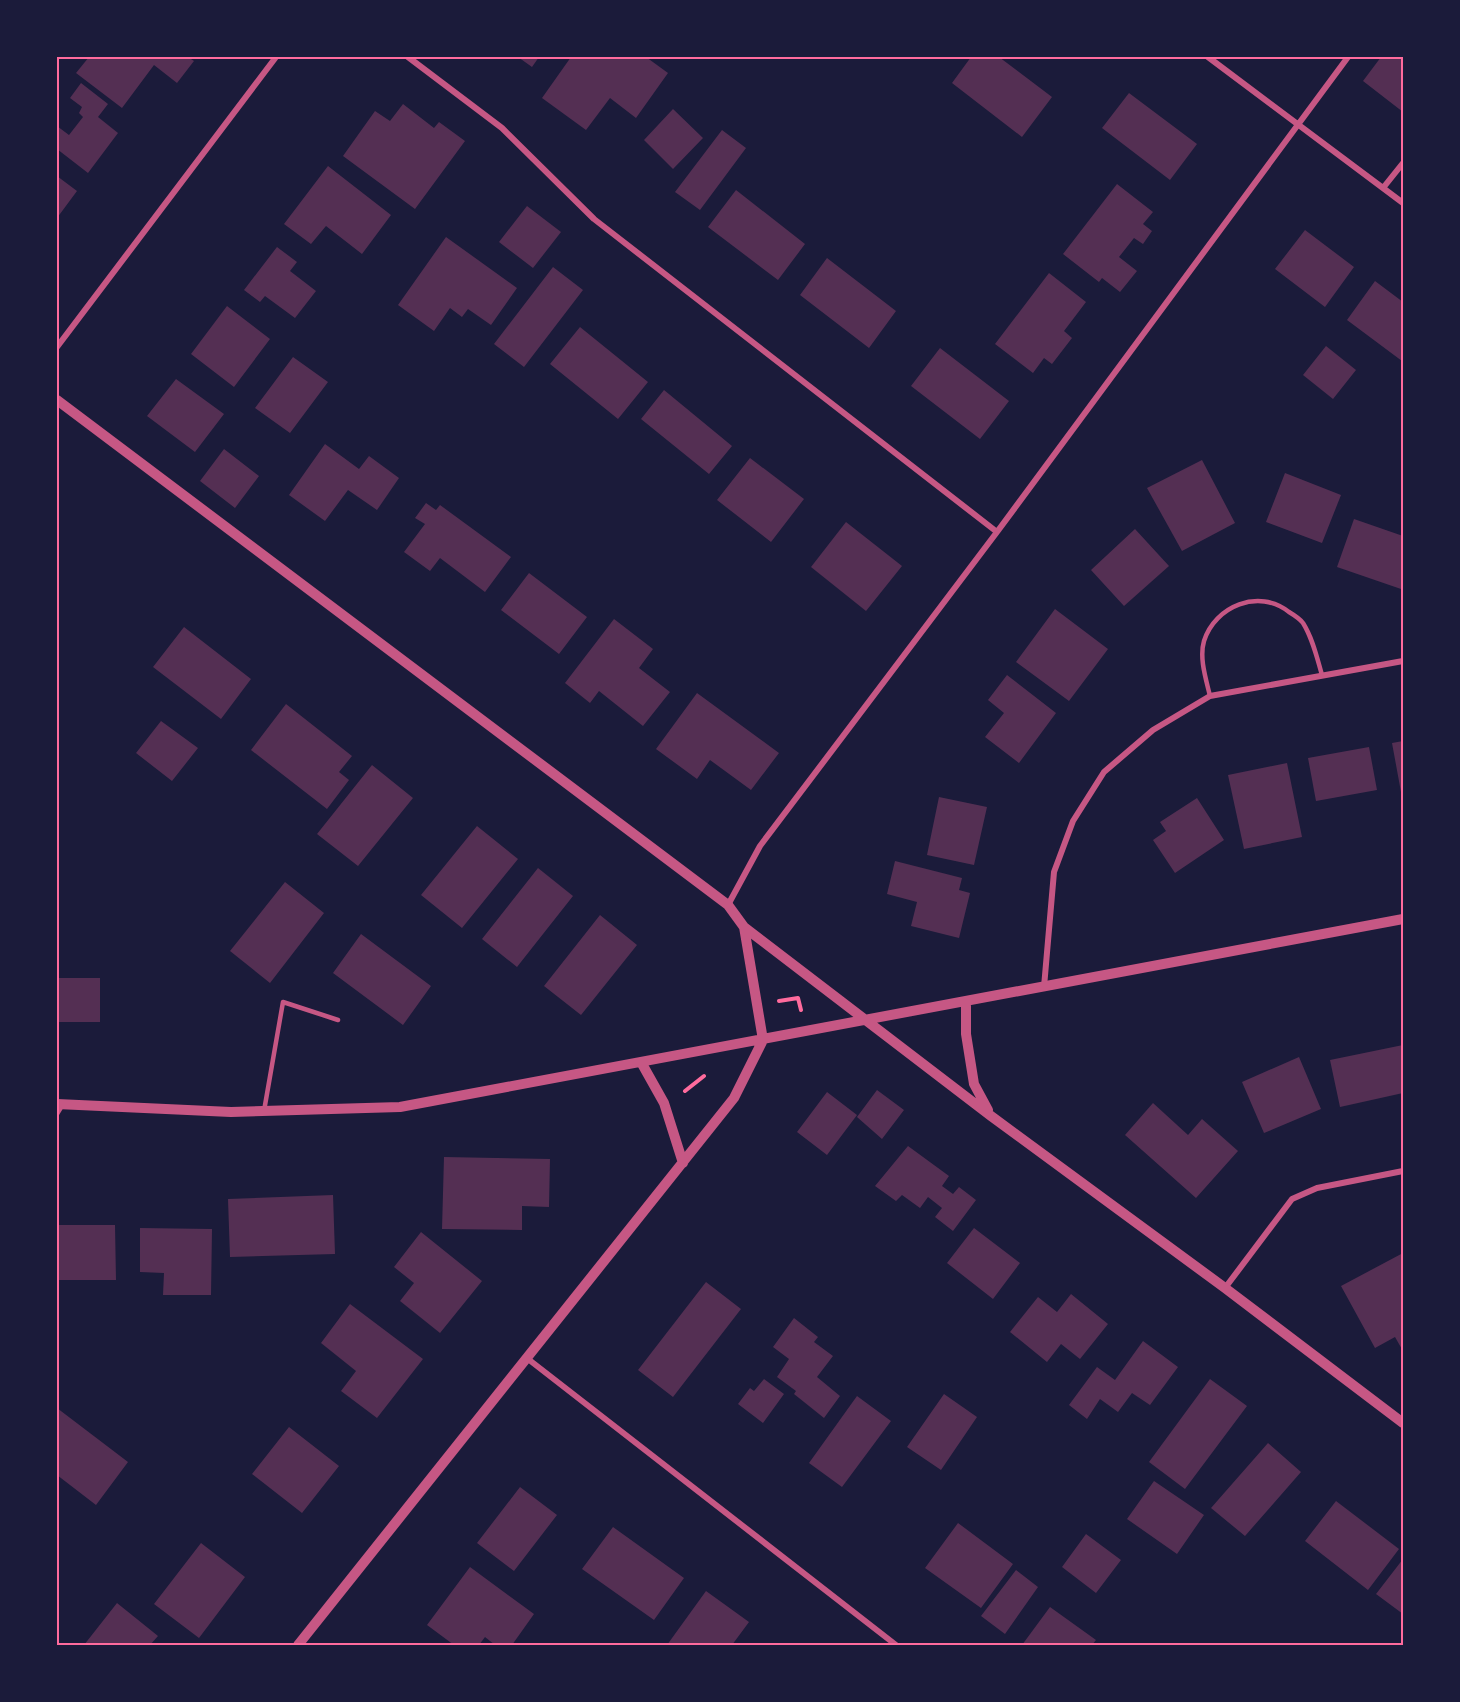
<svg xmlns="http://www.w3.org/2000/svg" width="1460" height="1702" font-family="Raleway,sans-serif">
<rect width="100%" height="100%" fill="#1b1b3a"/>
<path fill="#542f53" d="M89 57H188L194 61 177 83 154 65 122 108 76 73Z
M518 57H539L532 67Z
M571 57H646L668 73 636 118 610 98 586 130 542 98Z
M971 57H999L1052 97 1022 137 952 83Z
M1381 57H1403V112L1363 81Z
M81 83 108 104 98 117 118 133 88 173 57 149V126L69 135 83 117 79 113 82 107 70 98Z
M1129 93 1197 144 1170 180 1102 128Z
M403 104 434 128 439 122 465 141 415 209 343 156 375 111 390 121Z
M673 109 703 138 673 169 644 140Z
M722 130 746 148 700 210 675 192Z
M328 166 391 215 362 254 326 226 311 244 284 224Z
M57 176 77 191 57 218Z
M1117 184 1153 212 1143 224 1152 231 1143 244 1134 238 1119 257 1137 271 1120 292 1102 278 1099 282 1063 254Z
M736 190 805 244 778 280 708 227Z
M527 206 561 232 533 268 499 242Z
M1305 230 1354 267 1325 307 1275 269Z
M446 237 517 288 491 325 468 309 462 317 450 308 434 331 398 305Z
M277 247 297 262 290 271 316 291 295 318 265 296 260 302 244 290Z
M827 258 896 311 869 348 800 295Z
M553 267 583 290 524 367 494 344Z
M1049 273 1086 302 1064 331 1072 338 1052 364 1044 358 1033 373 995 344Z
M1375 281 1403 302 1402 361 1347 320Z
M227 306 270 339 234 387 191 354Z
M580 327 648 382 618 419 550 364Z
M1326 346 1356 370 1333 399 1303 375Z
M940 348 1009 401 980 439 911 386Z
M293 357 328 382 290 433 255 408Z
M176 379 224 414 195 452 147 416Z
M664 390 732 446 709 474 641 419Z
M325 444 359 469 369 456 399 478 377 510 348 490 325 521 289 495Z
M224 449 259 476 235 508 200 481Z
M750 458 804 499 771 542 717 500Z
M1202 460 1235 523 1182 551 1147 488Z
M1285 473 1341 495 1322 543 1266 522Z
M426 503 436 510 440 505 511 557 485 592 440 558 430 571 404 552 425 524 415 518Z
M1354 519 1403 536V584L1401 589 1337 567Z
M846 522 902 566 866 611 811 567Z
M1135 529 1169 566 1124 606 1091 570Z
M529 573 587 617 559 654 501 610Z
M1055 609 1108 649 1069 701 1016 662Z
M614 619 653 649 639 668 670 692 643 726 599 691 590 703 565 683Z
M184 627 251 679 221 719 153 667Z
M1007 675 1056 713 1019 763 985 737 1004 713 988 700Z
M697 693 779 753 751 790 710 760 697 779 656 749Z
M286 704 352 756 339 772 349 780 327 809 251 750Z
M161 721 198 748 172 781 136 753Z
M1403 741V792H1401L1392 743Z
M1369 747 1377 790 1316 801 1308 758Z
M1287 763 1302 837 1244 849 1228 775Z
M372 765 413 798 358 866 317 834Z
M939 797 987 807 974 865 927 855Z
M1197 798 1224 840 1175 873 1153 840 1166 831 1160 822Z
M477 826 518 859 462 928 421 895Z
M895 861 962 878 959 890 970 893 959 938 911 926 917 902 887 894Z
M538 868 573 896 517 967 482 939Z
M285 882 324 913 270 983 230 951Z
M600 915 637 945 581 1015 544 986Z
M361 934 431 986 403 1025 333 973Z
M57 978H100V1022H57Z
M1403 1045V1093L1340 1107 1330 1060Z
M1299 1057 1321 1109 1264 1133 1242 1082Z
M877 1090 904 1110 882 1139 857 1117Z
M827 1092 857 1115 827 1155 797 1132Z
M1153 1103 1188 1135 1202 1119 1238 1151 1196 1198 1125 1135Z
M908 1146 949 1176 942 1186 953 1194 959 1187 976 1200 953 1231 935 1217 942 1208 928 1197 920 1208 902 1195 896 1201 875 1186Z
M444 1157 550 1159 549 1207 522 1206V1230L442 1229Z
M333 1195 335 1254 230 1257 228 1199Z
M57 1225H115L116 1280H57Z
M140 1228 212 1229 211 1295H163L164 1273 140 1272Z
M974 1228 1020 1263 993 1299 947 1263Z
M421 1232 482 1281 440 1333 400 1301 414 1283 394 1267Z
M1403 1253V1351L1395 1337 1375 1348 1341 1286Z
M706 1282 741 1309 673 1397 638 1370Z
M1071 1294 1108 1324 1080 1359 1061 1344 1047 1362 1010 1332 1038 1297 1057 1312Z
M350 1304 423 1359 377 1418 341 1391 356 1371 321 1343Z
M794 1318 818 1337 814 1342 833 1356 817 1377 840 1396 824 1418 794 1394 796 1391 777 1377 789 1359 773 1347Z
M1143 1341 1178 1367 1150 1405 1132 1393 1118 1412 1100 1399 1087 1419 1069 1405 1097 1367 1115 1380Z
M764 1379 784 1394 763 1423 738 1404 750 1388 754 1391Z
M1210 1379 1247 1406 1185 1489 1149 1462Z
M944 1394 977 1417 941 1470 907 1447Z
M857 1396 891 1421 842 1487 809 1463Z
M57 1408 128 1462 96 1505 57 1475Z
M289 1427 339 1466 302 1513 252 1474Z
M1268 1443 1301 1472 1245 1536 1211 1508Z
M1154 1481 1204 1515 1177 1554 1127 1519Z
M520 1487 557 1515 514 1571 477 1543Z
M1336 1501 1399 1549 1368 1590 1305 1541Z
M958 1523 1013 1564 981 1608 925 1568Z
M613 1527 684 1578 654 1620 582 1569Z
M1086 1534 1121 1560 1096 1593 1062 1567Z
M201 1543 245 1577 199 1638 154 1604Z
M1403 1559V1614L1376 1594Z
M470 1567 534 1614 512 1645H495L485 1637 479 1645H454L427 1625Z
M1016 1570 1038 1587 1005 1634 981 1616Z
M706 1591 749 1622 732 1645H667Z
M117 1603 158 1636 150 1645H84Z
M1050 1607 1096 1640 1092 1645H1022Z"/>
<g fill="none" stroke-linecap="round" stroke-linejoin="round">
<path stroke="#ff6b9d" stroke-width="4" d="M779 1001 798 998 801 1010
M685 1091 704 1076"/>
<path stroke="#c65784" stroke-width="4.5" d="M1210 696C1206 679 1199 658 1204 641 1215 606 1259 588 1289 612 1294 615 1300 619 1303 623 1313 639 1317 658 1322 675
M264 1111 283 1002 338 1020
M57 1114 63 1104"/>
<path stroke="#c65784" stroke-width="6" d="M408 57 502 128 594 219 997 532
M1208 57 1403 203
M1383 188 1403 163
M57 347 276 57
M728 905 760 846 997 532 1348 57
M1044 987 1054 872 1073 821 1104 772 1153 730 1210 696 1403 661
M1225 1288 1292 1199 1317 1188 1403 1171
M528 1359 896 1645"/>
<path stroke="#c65784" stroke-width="10" d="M57 400 728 905 744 927 763 1040
M744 927 991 1116 1225 1288 1403 1423
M966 1001V1034L974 1084 988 1110
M641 1062 664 1103 683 1163
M57 1104 231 1112 400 1107 1403 919
M298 1645 734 1098 763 1040"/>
</g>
<rect width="1460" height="1702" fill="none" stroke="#1b1b3a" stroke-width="117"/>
<rect x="58" y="58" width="1344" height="1586" fill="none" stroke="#ff6b9d" stroke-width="2"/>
</svg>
